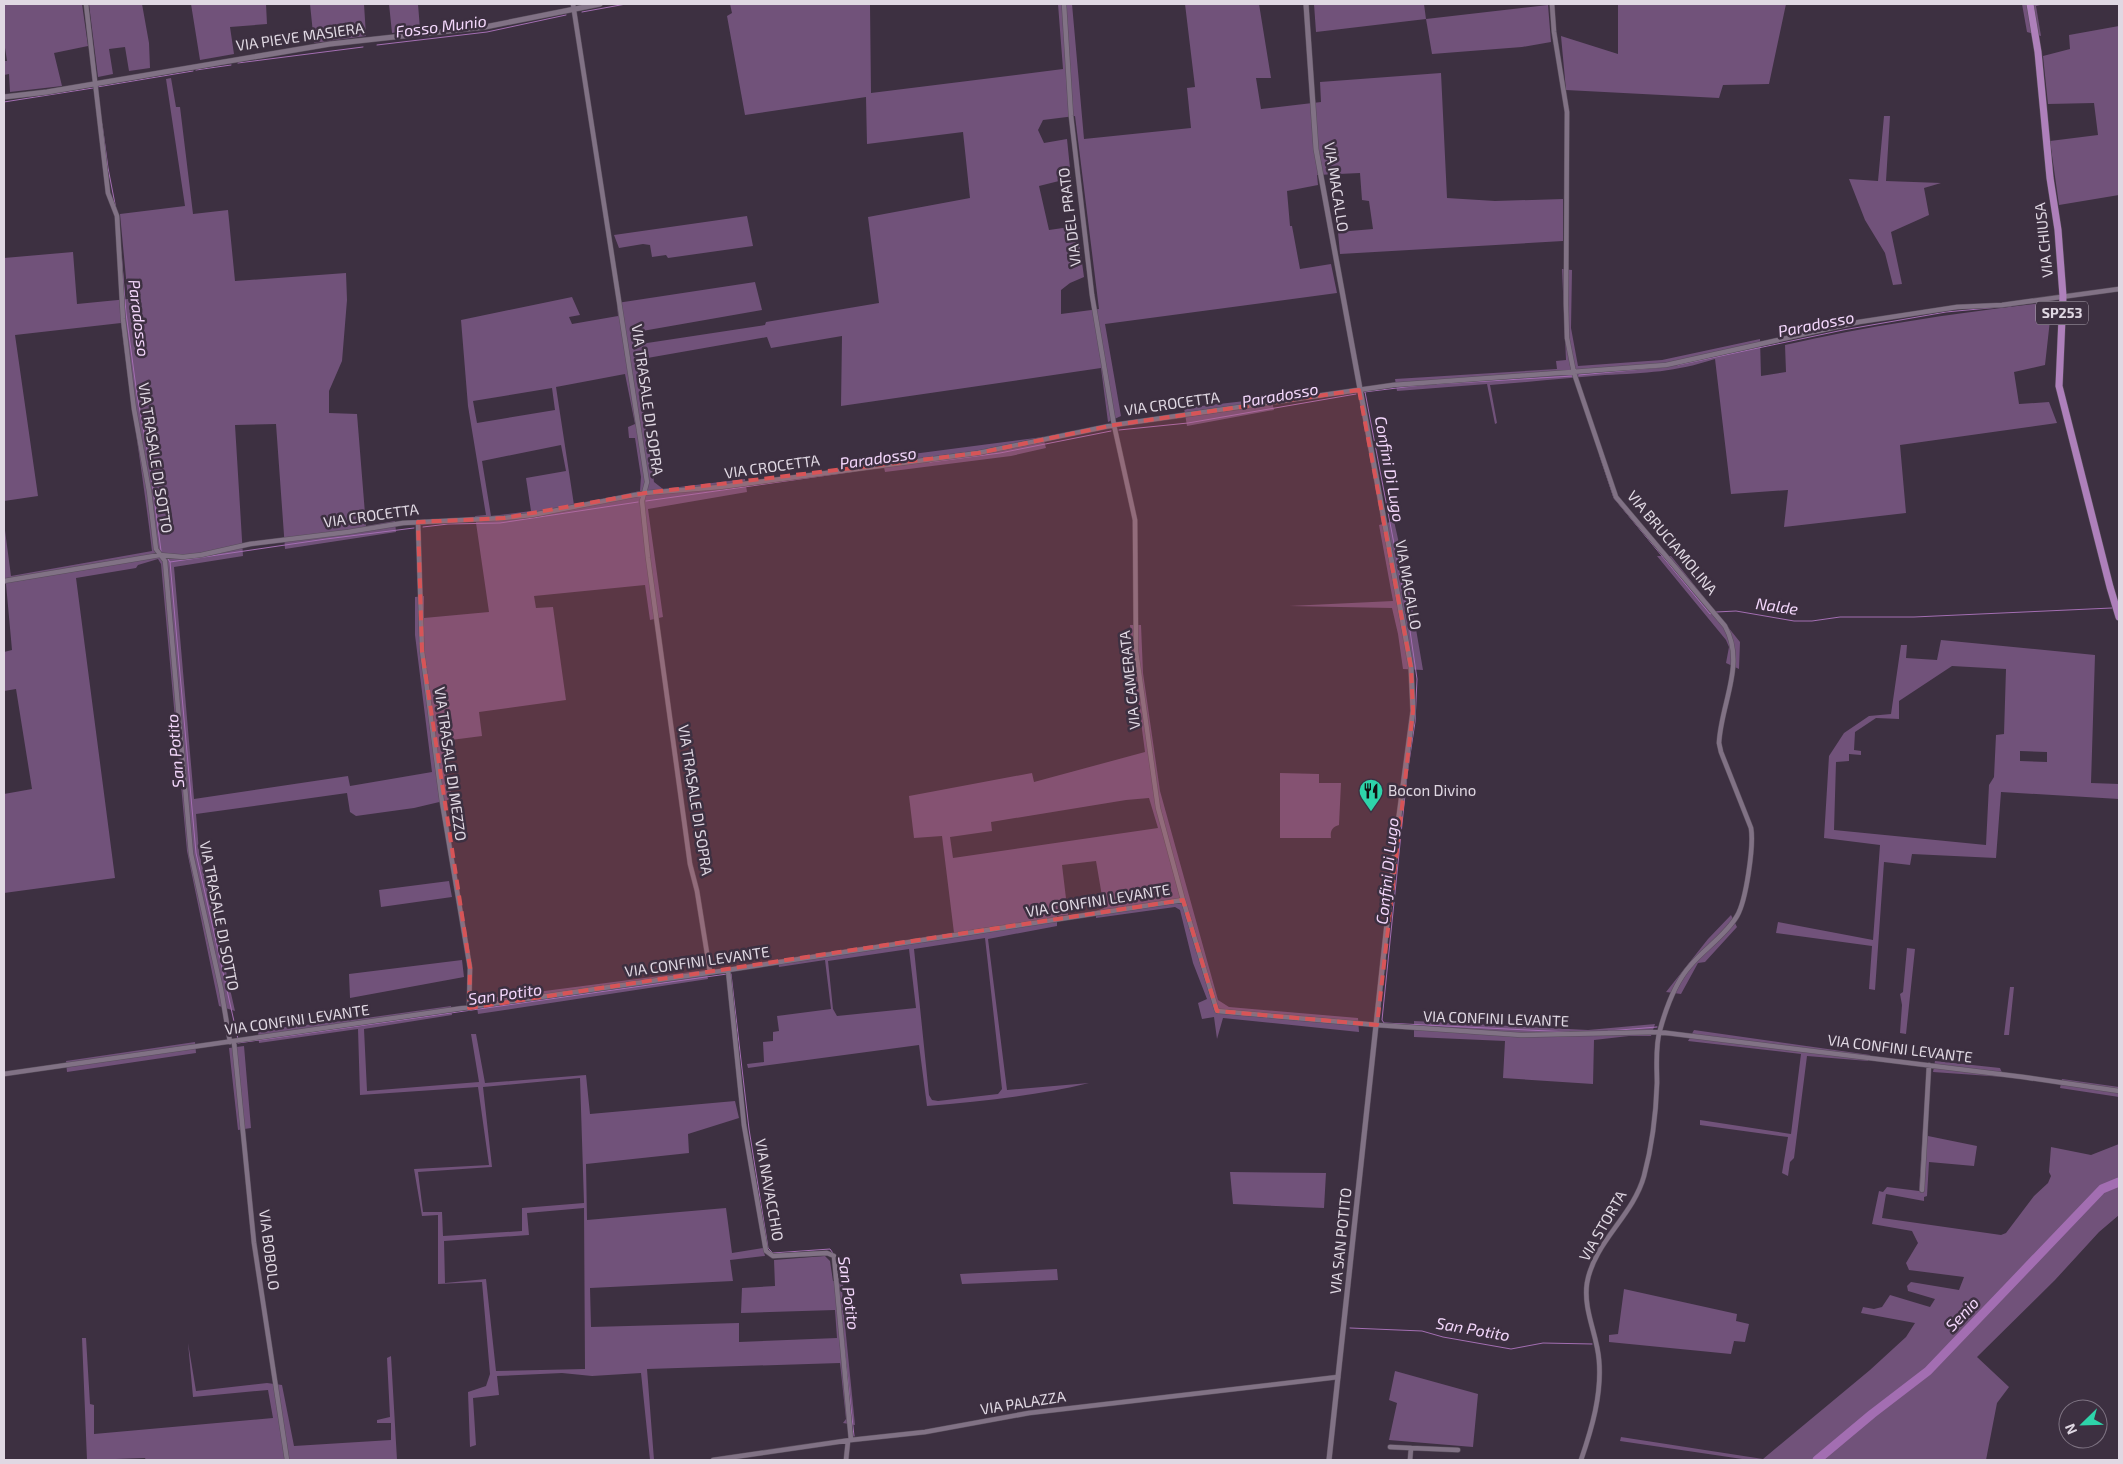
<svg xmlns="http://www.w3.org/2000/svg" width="2123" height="1464" font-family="'Exo 2',sans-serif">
<rect width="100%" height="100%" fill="#3d3041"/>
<path fill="#71527a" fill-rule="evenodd" d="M4 4H82L88 46 54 53 62 86 10 92 9 74 4 75V61H7L4 41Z
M89 4H142L149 43 150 68 129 71 125 47 109 49 113 74 98 77Z
M191 4H266L267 24 230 27 234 54 200 60Z
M310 4H364L366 36 314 43Z
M389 4H418L420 29 392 33Z
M730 4H876L870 5 871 93 1063 69 1058 4H1072L1084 139 1191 128 1187 88 1195 87 1185 4H1259L1271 78H1256L1261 109 1321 102 1320 82 1441 73 1447 198 1495 201 1563 199V241L1340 254 1338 232 1373 229 1369 201 1362 200 1360 173 1317 175 1318 185 1287 191 1290 226H1292L1300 269 1331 264 1337 293 1105 324 1121 416 1108 422 1101 368 841 406 842 336 771 348 767 337 636 360 654 482 663 489 745 479 747 492 648 509 663 617 650 620 645 585 534 596 536 608 553 607 566 700 479 712 482 736 451 740 452 758 446 759 452 799 414 808 356 816 350 812 347 793 196 814 199 852 235 1011 219 1006 187 851 161 564 158 559 138 565 136 568 76 578 115 878 4 893V794L32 789 16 689 4 691V652L12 650 6 584H4V523L11 576 152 551C143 474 130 399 121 323L15 335 38 496 4 501V258L73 252 77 304 128 299 120 214 185 206 166 79 171 78 176 107H180L193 214 228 210 235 281 346 273 347 300 342 361 329 391V413L357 414 366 526 395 521 396 532 285 549 276 424 235 425 243 556 174 567 194 799 348 776 350 786 432 772 415 635V597L424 596V618L489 612 475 516 486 515 468 406 461 320 572 297 580 315 569 317 572 324 618 316 617 303 755 282 762 310 631 333 634 345 765 325 766 322 879 303 868 217 970 198 963 132 867 144 866 97 745 115 727 16 732 13ZM1075 116 1099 309 1061 314V290L1070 283 1084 277 1077 226 1049 230 1039 186 1071 178 1067 139 1044 143 1038 130 1043 120ZM625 374 635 424 628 427 629 438H635L641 477 640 491 574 505 556 387ZM552 388 555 410 477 423 473 401ZM561 445 566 471 526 478 531 511 491 516 482 461Z
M1314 4H1424L1426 19 1548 5 1551 42 1522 47 1432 54 1426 19 1316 32Z
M1618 4H1786L1769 84 1723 85 1719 98 1566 90 1561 36 1618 54Z
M2022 4H2045L2036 6 2041 36 2027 32Z
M2119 26V195L2059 205 2050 141 2098 135 2094 103 2048 104 2043 56 2070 49 2069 35Z
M1884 116H1890L1886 181 1941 183 1924 188 1929 215 1891 232 1902 284 1893 285 1885 253 1865 220 1849 179 1878 181Z
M747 216 753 246 668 258 666 255 652 257 650 245 643 244 619 248 614 235Z
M1562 269 1572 270 1571 328 1578 366 1662 360 1760 339 1761 376 1786 372 1785 345C1873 325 1962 312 2052 302L2045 365 2014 372 2019 404 2049 402 2057 423 1900 445 1906 513 1784 527 1788 490 1731 494 1715 359C1675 372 1646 373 1605 375 1567 378 1529 382 1490 385L1497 423 1495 424 1487 384 1397 391 1395 379 1557 369 1556 361 1566 360Z
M1271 398 1274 410 1187 426 1184 408Z
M1043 437 1046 448 1011 456 885 472 882 458Z
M1394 521 1409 588 1423 670 1403 669 1398 634 1392 608 1289 606 1393 601 1379 525Z
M1657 556H1671L1740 642 1739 669 1726 663 1729 647 1726 640Z
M1130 625H1141L1143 673 1160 791 1218 1000 1229 1007 1358 1018 1359 1032 1223 1018 1217 1039 1214 1017 1202 1019 1198 1003 1207 999 1193 963 1180 910 1175 907 1096 918V911L1104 908 1096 861 1062 865 1068 915 1057 916V926L988 939 1007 1090 1089 1083C1036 1096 982 1101 927 1106L919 1045 748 1068 747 1064 764 1062 763 1042 773 1041V1032L779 1031 777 1016 831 1009 825 960 779 967 778 960 954 933 942 836 914 838 909 796 1032 773 1034 782 1145 752 1132 654ZM1149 798 1158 828 953 858 950 837 992 831 991 822 1126 800ZM985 938 1002 1089 998 1094 938 1101 932 1100 929 1095 914 949ZM909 949 916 1008 837 1016 833 1009 828 961Z
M1941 640 2095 655 2091 783 2119 784V799L2001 792 1996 858 1912 854 1910 865 1884 862 1875 990 1869 989 1872 946 1776 933 1778 922 1873 940 1880 845 1824 838 1829 756 1844 733 1869 716 1891 714 1901 645H1907L1906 658 1937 660ZM1952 666 2006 669 2004 734 1996 735 1994 777 1989 785 1986 845 1834 830 1836 762 1849 761V754L1861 755V751L1854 750 1855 732 1876 718 1899 719V701ZM2020 751 2047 752V762L2020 761Z
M1280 773 1319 774V783H1341L1339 825C1332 827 1330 831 1331 838H1280Z
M449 881 452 897 381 907 379 890Z
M1731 915 1737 927 1705 962 1698 963 1681 994 1666 992 1708 939Z
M1907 948 1915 949 1906 1034 1900 1033 1902 1005 1900 994 1903 992Z
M462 960 464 977 350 998 349 974Z
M706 970 708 979 478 1014 476 1000Z
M2010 987H2014L2009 1035H2004Z
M451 1006 452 1015 364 1029 367 1091 479 1082 471 1034H476L485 1083 586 1075 590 1114 735 1101 739 1118 688 1134 689 1153 586 1164 587 1220 726 1208 732 1253 763 1248 765 1256 730 1260 733 1281 590 1288 591 1327 739 1323V1342L837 1338 835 1310 741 1313 742 1288 775 1286 774 1260 825 1256 830 1261 833 1281H845L842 1288 843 1305 855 1425 843 1423 846 1419 840 1363 647 1369 654 1460H650L641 1373 592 1376 562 1373 497 1376 499 1395 473 1398 476 1445 470 1447 468 1392 486 1386 490 1374 482 1282 438 1284V1215L422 1216 414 1169 489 1165 478 1087 360 1095 358 1029 259 1043 258 1030 352 1020ZM580 1078 584 1203 522 1208V1231L443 1236 442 1212H423L418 1172 492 1167 483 1087ZM584 1208 585 1369 496 1371 486 1279 445 1283 444 1241 529 1235 527 1213Z
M1414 1021 1588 1030 1655 1024 1651 1036H1629L1594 1040 1593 1084 1503 1078 1505 1041 1414 1037Z
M1694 1030 1870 1055 1868 1061 1807 1056 1794 1158 1790 1162 1788 1176 1782 1173 1788 1137 1700 1125V1120L1791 1134 1801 1054 1688 1041Z
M195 1042 196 1053 67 1072 66 1061Z
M244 1046 251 1128 238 1130 229 1048Z
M1935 1061 2000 1068 2004 1077 1933 1072Z
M2062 1079 2119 1087V1097L2060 1088Z
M1923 1128 1928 1129V1136L1977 1146 1974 1166 1929 1162 1927 1196 1924 1197V1201L1886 1194 1882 1218 2001 1235 2006 1233 2034 1196 2048 1183 2051 1176 2049 1172 2051 1147 2091 1155 2119 1144V1215L2099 1232 2055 1280 1977 1357 2009 1387 1997 1403 1986 1460H1749L1620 1441 1621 1437 1763 1459 1870 1370 1906 1337 1915 1323 1861 1313 1863 1307 1874 1309 1882 1307 1890 1295 1930 1307 1935 1299 1908 1291 1907 1286 1911 1282 1959 1290 1964 1277 1909 1270 1906 1263 1918 1243 1912 1231 1872 1224 1879 1191 1883 1192 1887 1187 1919 1191Z
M1230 1172 1326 1173 1324 1208 1233 1204Z
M1057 1269 1058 1280 962 1284 960 1274Z
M1624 1289 1737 1314 1736 1321 1749 1324 1745 1342 1734 1341 1731 1354 1609 1342V1335L1618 1334Z
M82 1338H86L90 1404 94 1405V1434L273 1418 268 1390 193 1397 188 1343 196 1391 267 1383 282 1385 294 1446 391 1440V1423H377V1420L390 1417 387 1358 391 1356 397 1460H146L145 1458 87 1460Z
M1395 1371 1478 1394 1473 1447 1389 1440 1397 1403 1389 1400Z"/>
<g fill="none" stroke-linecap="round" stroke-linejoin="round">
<path stroke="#a36eb2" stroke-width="1" d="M582 12 626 4
M377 45 487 32 566 15
M238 63 363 47
M196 70 231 65
M97 87 193 71
M4 102 93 88
M102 124 108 168 116 209
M121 252 126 313 137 395 150 466 161 551
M1678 365 1843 330 1946 312 2011 306
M1579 375 1664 367
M1437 384 1573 376
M1364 392 1430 384
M1365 392 1408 617 1417 679 1415 722 1407 775 1382 1020 1384 1023 1569 1032
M1119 430 1188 423 1356 394
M1600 456 1614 498 1710 614 1712 613
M930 462 1000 453 1111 431
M646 501 856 471
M423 527 448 524 500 523 638 502
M168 559 170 562 326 539 414 528
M170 562 196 853 238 1039
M1716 612 1736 611 1794 621H1812L1840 617H1914L2112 608
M731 974 749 1129 768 1248 773 1253 830 1249 835 1256
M1608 1031 1657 1027
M238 1043 727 974
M1350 1328 1422 1331 1443 1337 1511 1349 1543 1343 1592 1344
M843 1334 854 1436"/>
<path stroke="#a36eb2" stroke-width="9" d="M1817 1460 1872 1414 1928 1371 2102 1189 2119 1182"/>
<defs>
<path id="minor" d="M86 4 108 193 117 216 123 319 134 409 149 491 156 549 165 561 191 854 221 989 230 1042
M573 4 647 482 642 501 648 558 690 864 697 891 710 972
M1064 4 1071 116 1092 295 1114 425 1135 520 1136 651 1158 808 1183 900
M1552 4 1554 32 1567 112 1566 304 1567 338 1574 373 1616 497 1725 626C1746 664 1721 703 1719 743L1721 752 1751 828C1754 846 1746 901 1737 916 1726 935 1704 949 1690 966 1675 983 1666 1008 1660 1030 1655 1046 1657 1067 1657 1083 1656 1114 1652 1146 1644 1176 1633 1216 1594 1242 1587 1283 1583 1310 1597 1334 1599 1360 1602 1394 1592 1428 1581 1460
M418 522 422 651 442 802 470 968 469 1008
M4 581 160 555 183 557 201 555 250 544 348 532 403 523 504 518 532 515 645 493 720 487 978 453 1114 425 1393 385 1666 365 1859 322 1957 307 2002 305 2119 289
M728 970 744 1125 766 1251 773 1256 827 1253 834 1256 851 1440
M234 1042 254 1243 287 1460
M4 1074 728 970 1183 900 1217 1011 1377 1025 1521 1035 1659 1032 2023 1077 2119 1091
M1922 1190 1929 1065
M1390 1447 1411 1448
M713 1460 851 1440 925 1432 1029 1413 1338 1377
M846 1460 848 1441
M1410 1460 1411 1448 1458 1450"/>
<path id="tertiary" d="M1306 4 1316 149 1411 667 1413 711 1397 831 1329 1460
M4 97 47 92 330 44 485 27 600 4"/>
<path id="primary" d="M2030 4 2038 52 2050 178 2058 230 2063 296 2059 386 2110 587 2119 617"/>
</defs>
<use href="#minor" stroke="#594e5c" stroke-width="5.5"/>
<use href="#tertiary" stroke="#594e5c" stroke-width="6"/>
<use href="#primary" stroke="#594e5c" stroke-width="8"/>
<use href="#minor" stroke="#817285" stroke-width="4.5"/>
<use href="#tertiary" stroke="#817285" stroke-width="5"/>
<use href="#primary" stroke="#ae80bb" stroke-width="7"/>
</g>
<path fill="#d85457" fill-opacity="0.2" stroke="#d85457" stroke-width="4" stroke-dasharray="10 6" stroke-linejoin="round" d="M1359 390 1411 667 1413 711 1377 1025 1217 1011 1183 900 469 1008 470 968 422 651 418 522 504 518 645 493 978 453 1114 425Z"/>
<defs>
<symbol id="restaurant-pin" viewBox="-11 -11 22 30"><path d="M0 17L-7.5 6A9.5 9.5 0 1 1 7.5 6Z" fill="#2ed4aa" stroke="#3d3041"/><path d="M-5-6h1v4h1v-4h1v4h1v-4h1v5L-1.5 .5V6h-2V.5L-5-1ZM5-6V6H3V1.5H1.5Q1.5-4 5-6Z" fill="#111"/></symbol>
</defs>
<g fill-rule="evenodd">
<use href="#restaurant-pin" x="1357" y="777" width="28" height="38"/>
</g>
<g text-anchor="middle" stroke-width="5" stroke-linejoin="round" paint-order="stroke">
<rect fill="#3d3041" stroke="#afa6b2" stroke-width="1" x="2036" y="301.5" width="52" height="23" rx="4"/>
<g font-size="14" font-weight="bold" fill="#e0d8e3">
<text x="2062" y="318">SP253</text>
</g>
<g font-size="15" fill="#e0d8e3" stroke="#3d3041">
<text transform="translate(300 37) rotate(-8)" y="5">VIA PIEVE MASIERA</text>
<text transform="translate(1336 187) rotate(81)" y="5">VIA MACALLO</text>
<text transform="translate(1070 217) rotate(-97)" y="5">VIA DEL PRATO</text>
<text transform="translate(2044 240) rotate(-96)" y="5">VIA CHIUSA</text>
<text transform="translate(647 400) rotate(82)" y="5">VIA TRASALE DI SOPRA</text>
<text transform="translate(1172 404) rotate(-8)" y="5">VIA CROCETTA</text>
<text transform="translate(155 458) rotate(81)" y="5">VIA TRASALE DI SOTTO</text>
<text transform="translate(772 467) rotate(-8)" y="5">VIA CROCETTA</text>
<text transform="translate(371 516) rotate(-8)" y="5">VIA CROCETTA</text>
<text transform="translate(1672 543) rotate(50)" y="5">VIA BRUCIAMOLINA</text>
<text transform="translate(1408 585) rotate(80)" y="5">VIA MACALLO</text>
<text transform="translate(1130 680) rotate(-96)" y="5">VIA CAMERATA</text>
<text transform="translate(450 764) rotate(82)" y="5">VIA TRASALE DI MEZZO</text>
<text transform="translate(695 800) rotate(81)" y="5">VIA TRASALE DI SOPRA</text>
<text transform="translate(1098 901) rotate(-9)" y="5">VIA CONFINI LEVANTE</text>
<text transform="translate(219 916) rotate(79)" y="5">VIA TRASALE DI SOTTO</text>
<text transform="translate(697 962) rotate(-8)" y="5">VIA CONFINI LEVANTE</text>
<text transform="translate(1496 1019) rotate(2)" y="5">VIA CONFINI LEVANTE</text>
<text transform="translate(297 1020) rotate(-8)" y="5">VIA CONFINI LEVANTE</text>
<text transform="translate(1900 1049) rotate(7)" y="5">VIA CONFINI LEVANTE</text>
<text transform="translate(769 1190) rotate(80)" y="5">VIA NAVACCHIO</text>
<text transform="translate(1603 1226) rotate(-60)" y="5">VIA STORTA</text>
<text transform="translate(1341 1241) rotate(-84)" y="5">VIA SAN POTITO</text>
<text transform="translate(269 1250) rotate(83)" y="5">VIA BOBOLO</text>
<text transform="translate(1023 1403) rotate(-9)" y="5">VIA PALAZZA</text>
</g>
<g font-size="15" fill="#e0d8e3" stroke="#3d3041" text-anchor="start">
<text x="1388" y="796">Bocon Divino</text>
</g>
<g font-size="16" font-style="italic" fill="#f4d7fc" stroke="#3d3041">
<text transform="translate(441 26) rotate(-7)" y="6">Fosso Munio</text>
<text transform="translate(139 318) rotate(83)" y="6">Paradosso</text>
<text transform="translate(1816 324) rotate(-11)" y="6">Paradosso</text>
<text transform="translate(1280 395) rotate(-10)" y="6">Paradosso</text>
<text transform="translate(878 458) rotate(-8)" y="6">Paradosso</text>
<text transform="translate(1390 469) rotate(80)" y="6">Confini Di Lugo</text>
<text transform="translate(1777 606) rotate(8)" y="6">Nalde</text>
<text transform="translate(175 751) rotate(-95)" y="6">San Potito</text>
<text transform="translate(1387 871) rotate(-84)" y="6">Confini Di Lugo</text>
<text transform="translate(505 994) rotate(-8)" y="6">San Potito</text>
<text transform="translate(849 1293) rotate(82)" y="6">San Potito</text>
<text transform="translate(1962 1314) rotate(-46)" y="6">Senio</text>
<text transform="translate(1473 1329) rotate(10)" y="6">San Potito</text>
</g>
</g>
<rect width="2123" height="1464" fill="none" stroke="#e0d8e3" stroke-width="10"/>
<g transform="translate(2083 1424) rotate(247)"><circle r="24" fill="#3d3041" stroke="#7e7382"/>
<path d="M0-4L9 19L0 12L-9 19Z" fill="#2ed4aa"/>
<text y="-8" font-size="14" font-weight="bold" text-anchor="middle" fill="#e0d8e3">N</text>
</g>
</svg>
